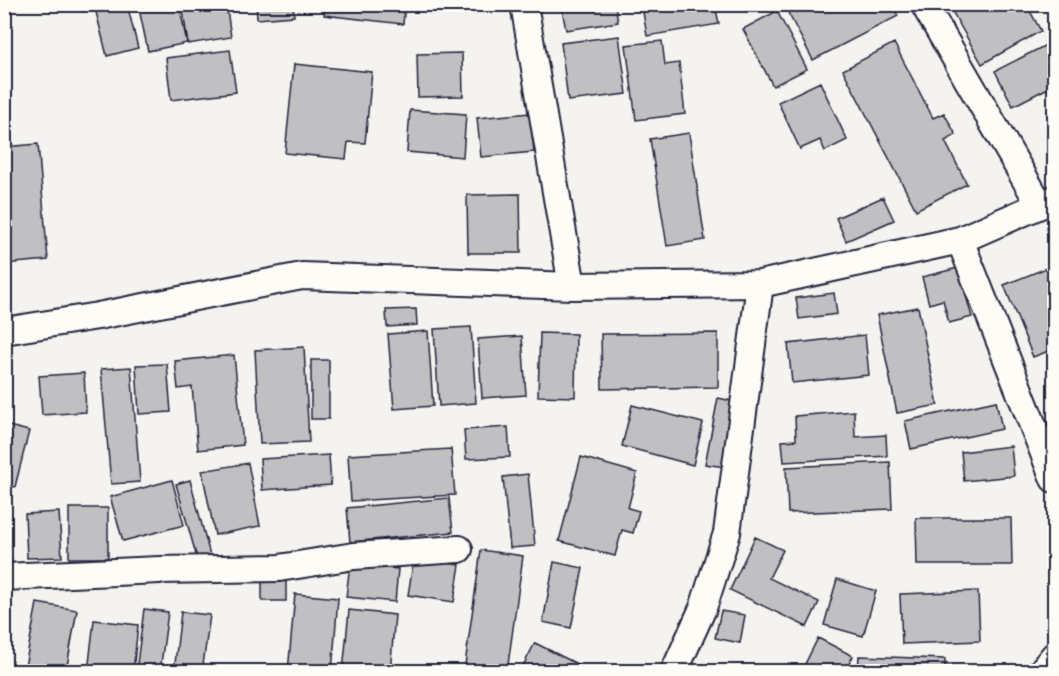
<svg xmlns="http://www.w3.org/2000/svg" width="1059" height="676" font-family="'Comic Neue',sans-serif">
<rect width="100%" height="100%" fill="#f4f3ef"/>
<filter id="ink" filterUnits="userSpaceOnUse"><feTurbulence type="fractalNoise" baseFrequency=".0167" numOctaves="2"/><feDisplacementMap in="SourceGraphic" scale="12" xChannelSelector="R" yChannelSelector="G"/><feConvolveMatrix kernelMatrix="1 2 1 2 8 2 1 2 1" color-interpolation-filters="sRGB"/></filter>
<g filter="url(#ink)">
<path fill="#c0bfc2" stroke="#22223b" stroke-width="1.5" d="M94 4H127L138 48 107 56Z
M138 4H179L187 43 148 51Z
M182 4H226L231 37 188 44Z
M256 4H293L294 16 257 19Z
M326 4H405L403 24 324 15Z
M561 4H615L618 22 566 30Z
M649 4H715L719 24 647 36 642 6Z
M788 4H892L898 16 813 60 785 7Z
M948 4H1026L1041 31 982 64Z
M777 11 807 69 773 86 743 29Z
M619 36 627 94 568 101 561 43Z
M662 41 665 65 679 63 685 114 636 120 626 45Z
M1054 41V85L1013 106 995 71Z
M894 43 933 118 944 113 956 135 945 141 967 184 916 210 843 70Z
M230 50 236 92 171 100 166 58Z
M462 53 463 96 418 97 417 54Z
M294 64 372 72 365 143 348 142 346 159 285 153Z
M820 82 847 140 825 151 820 140 800 149 778 102Z
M410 110 466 114 463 157 407 152Z
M530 113 534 152 481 157 477 118Z
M689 133 705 240 667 246 650 139Z
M38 144 48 260 4 264V147Z
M520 194 521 253H468L467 195Z
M883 197 894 220 846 241 836 218Z
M1049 267 1054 280V349L1033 357 1004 285Z
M958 268 972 317 949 323 943 300 929 304 922 277Z
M834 293 837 314 799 319 796 298Z
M918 307 938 405 897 413 877 315Z
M416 309 417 325 387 327 386 310Z
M471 327 476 403 439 406 434 329Z
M428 331 433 406 394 409 388 334Z
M540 333 576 334 575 397 538 396Z
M718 333V387L602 389 601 334Z
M865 335 869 375 792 383 788 344Z
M522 336 526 395 482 398 478 339Z
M304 347 309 442 260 444 255 350Z
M234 355 243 445 198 450 192 387 178 389 175 361Z
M311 360H329V419H311Z
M167 364 171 412 139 414 136 365Z
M131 367 140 482 111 484 101 369Z
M84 373 86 412 42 415 39 376Z
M718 398 737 402 725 467 705 464Z
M996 401 1002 429 911 449 905 421Z
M632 405 703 423 693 465 622 446Z
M854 411 855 437 886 435 887 456 784 462 782 441 796 440 795 416Z
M9 426 29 431 15 487 4 485V446Z
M508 427 510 457 466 459 464 430Z
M1011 446 1014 476 964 481 961 452Z
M451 449 455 495 351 501 348 455Z
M329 455 331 485 262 490 260 459Z
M581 457 637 473 628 508 639 511 633 533 622 530 615 556 559 541Z
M890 462 892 509 788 513 786 467Z
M248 463 260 526 215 535 202 471Z
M528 474 535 546 510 548 503 477Z
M172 480 184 525 123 541 110 497Z
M190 480 210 555 197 558 176 484Z
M449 498 453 532 350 542 347 508Z
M69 508H108V558H69Z
M59 512 62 557 27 558 25 514Z
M916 518H1011L1012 565H917Z
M755 537 783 550 769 578 819 602 807 627 730 590Z
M481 550 523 556 507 672H464Z
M414 558 460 565 454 602 408 595Z
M554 562 583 568 571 628 543 622Z
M350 564 398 569 395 602 346 597Z
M262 579H286V601H262Z
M837 579 876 591 863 636 824 625Z
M978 591 980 641 902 644 900 594Z
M295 594 338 598 332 672H288Z
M37 603 77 610 66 672H24Z
M144 609 168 612 160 672H136Z
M349 610 395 615 390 672H343Z
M721 611 745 615 740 643 715 638Z
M181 612 210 615 202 672H174Z
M94 620 138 625 133 672H88Z
M818 638 853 656 845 672H801Z
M535 643 593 672H534L523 666Z
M859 656 945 659V666L965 667V672H858Z"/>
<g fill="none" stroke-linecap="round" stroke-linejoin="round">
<defs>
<path id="street" d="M524 4 572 286
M924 4 1040 205
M960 240 1054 479
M4 331 98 316 302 276 572 286 760 284 960 240 1054 199
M4 577 159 570 279 568 354 556 459 549
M674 672 703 608 727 533 760 284
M1041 672 1054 656"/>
</defs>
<use href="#street" stroke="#22223b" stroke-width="30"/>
<use href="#street" stroke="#fdfcf7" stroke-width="26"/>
</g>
</g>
<rect width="1059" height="676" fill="none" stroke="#fdfcf7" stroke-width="24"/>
<rect x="12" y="12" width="1035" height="652" fill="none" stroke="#22223b" stroke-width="2" filter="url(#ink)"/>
</svg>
